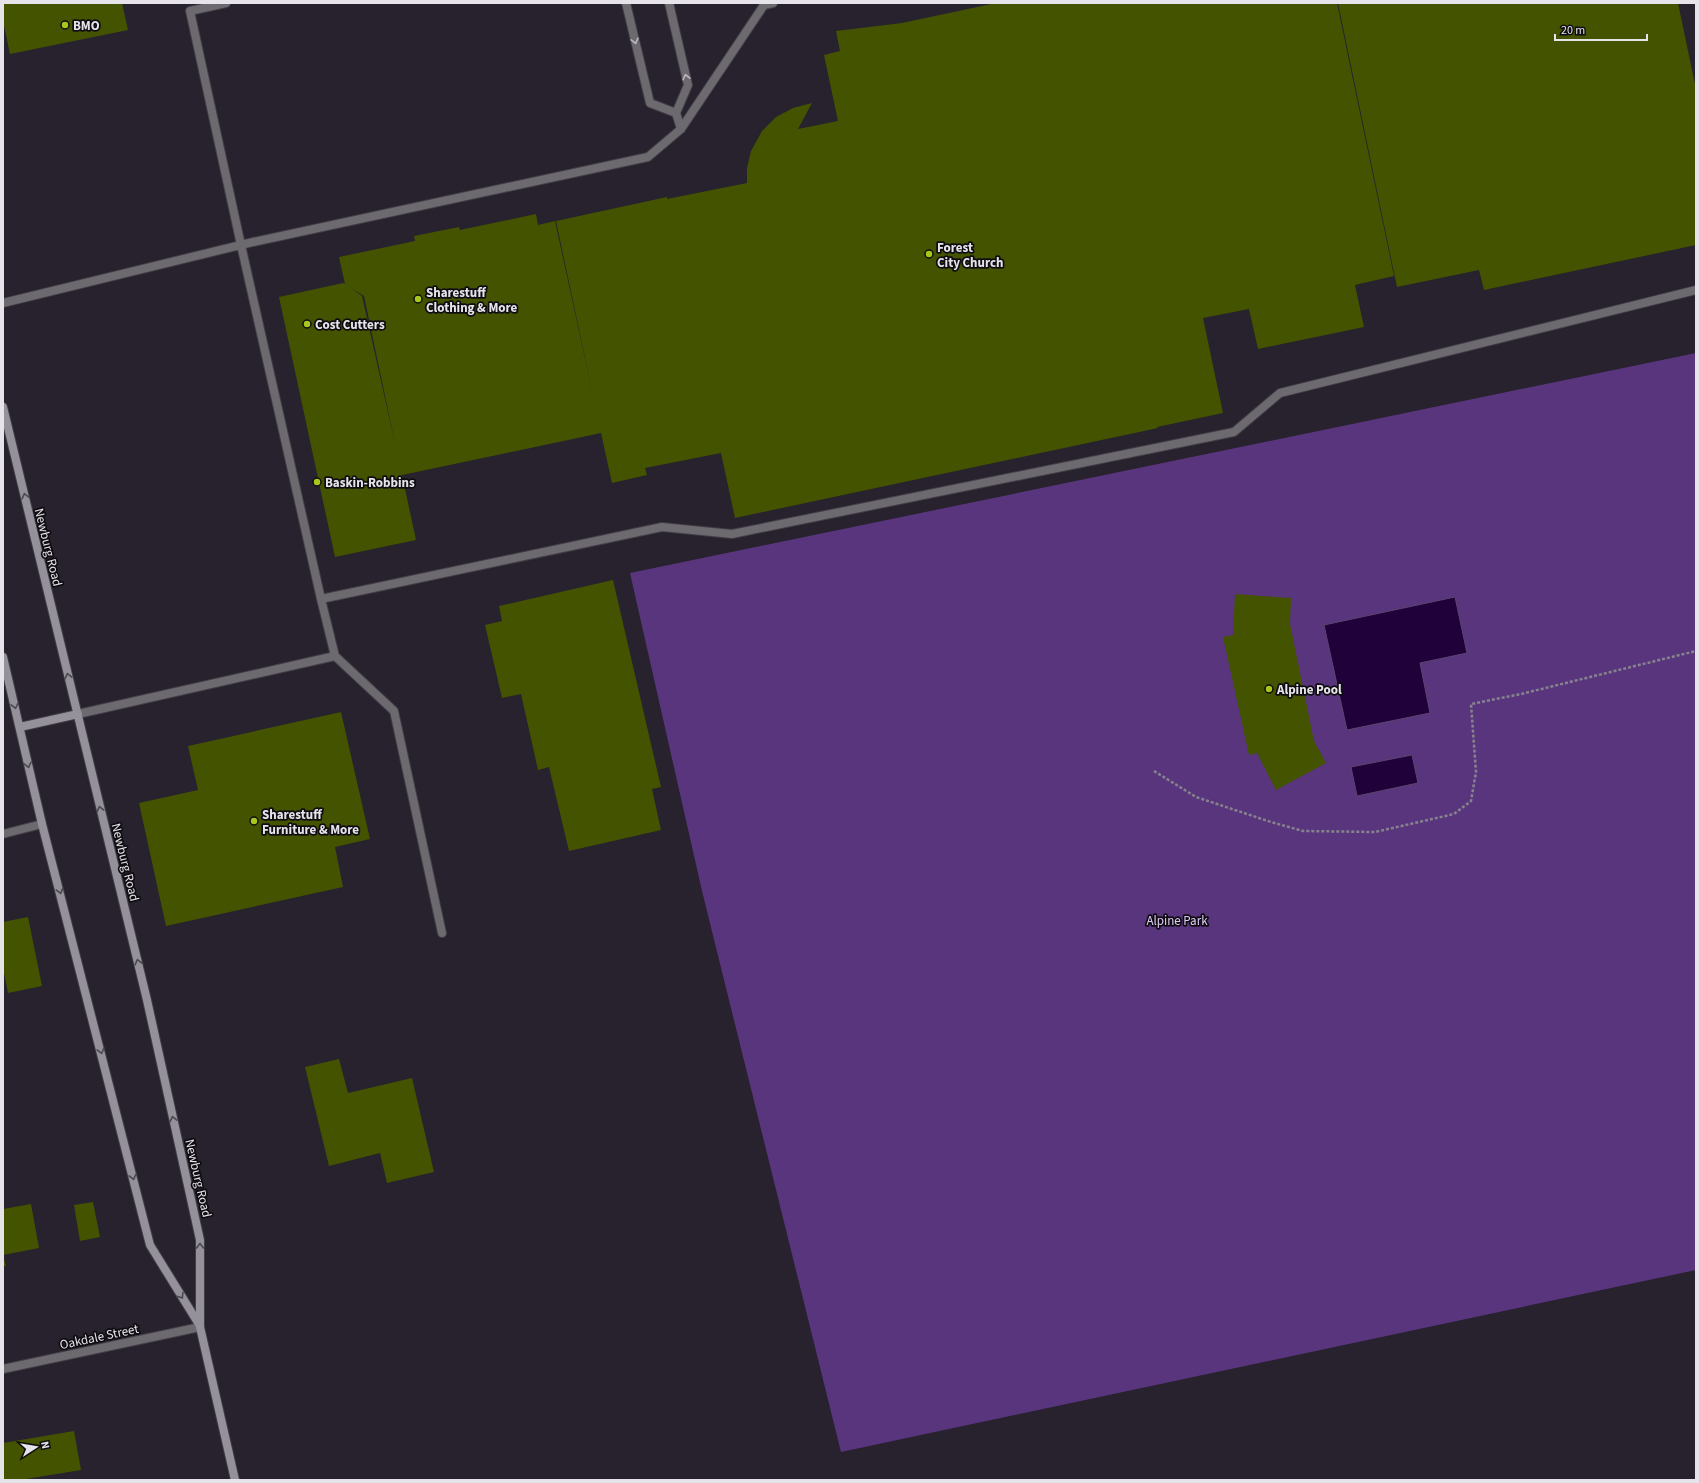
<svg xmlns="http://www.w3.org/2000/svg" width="1699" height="1483" font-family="'Source Sans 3',sans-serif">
<rect width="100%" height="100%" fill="#27222d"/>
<path fill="#59357e" d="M1696 353V1270L841 1452 702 891 630 573Z"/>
<path fill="#200139" stroke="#5b456e" d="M1455 597 1467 653 1420 663 1430 713 1347 730 1324 625Z
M1412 755 1418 783 1357 796 1351 767Z"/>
<path fill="#445300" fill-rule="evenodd" d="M3 3H122L128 30 10 54 3 21Z
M996 3H1337L1394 276 1355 285 1364 327 1258 349 1249 309 1203 318 1223 413 1157 427 1158 428 735 518 721 453 645 468 647 475 612 483 601 433 402 475 416 540 335 557 279 297 343 283 345 284 339 257 415 241 414 236 459 227 460 230 536 214 538 225 555 221 594 400 556 221 667 197V199L747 183V168L751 151 762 131 776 117 793 108 812 103 798 129 838 121 824 55 840 51 836 31 902 23ZM351 288 364 296 396 448 362 296Z
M1338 3H1678L1696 89V245L1484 290 1479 270 1397 287Z
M613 580 661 787 652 789 661 830 569 851 549 767 538 770 521 694 502 698 485 625 502 621 499 606Z
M1235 594 1291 598 1290 624 1314 741 1326 763 1276 790 1257 753 1249 755 1223 637 1233 635Z
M341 712 370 839 335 847 343 887 166 926 139 803 198 790 188 746Z
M28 917 42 986 8 993 3 968V922Z
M339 1059 348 1093 412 1078 434 1172 387 1183 380 1153 329 1166 305 1067Z
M93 1202 100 1237 80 1241 74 1205Z
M31 1204 39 1248 3 1255 6 1266H3V1209Z
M74 1431 81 1470 20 1480H3V1443Z"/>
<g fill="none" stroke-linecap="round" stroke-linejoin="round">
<defs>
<path id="lane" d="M226 3 190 11 241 245 321 599 662 527 732 534 1234 432 1280 393 1696 290
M626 3 650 103 676 113
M669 3 688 85 676 113 681 129
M3 303 253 242 648 157 681 129 764 5 773 3
M321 599 335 656 394 711 442 933
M78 714 335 656"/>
<path id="street" d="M3 834 42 824
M3 1369 200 1327"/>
<path id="secondary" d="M3 407 147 1000 200 1240V1327L235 1480
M3 657 42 824 150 1245 200 1326
M20 727 78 714"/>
</defs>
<use href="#lane" stroke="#423d47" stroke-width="10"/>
<use href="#street" stroke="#423d47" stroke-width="10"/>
<use href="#secondary" stroke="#423d47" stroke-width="10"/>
<path stroke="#87838c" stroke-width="2.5" stroke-dasharray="3 2" stroke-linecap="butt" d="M1154 771 1196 797 1271 822 1303 831 1375 832 1454 814 1471 801 1476 772 1471 704 1521 694 1696 651"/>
<use href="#lane" stroke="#6c696f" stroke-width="8"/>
<use href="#street" stroke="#6c696f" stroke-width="8"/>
<use href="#secondary" stroke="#94919a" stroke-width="8"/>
</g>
<defs><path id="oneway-chevron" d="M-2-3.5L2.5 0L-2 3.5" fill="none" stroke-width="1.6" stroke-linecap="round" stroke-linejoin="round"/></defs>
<g stroke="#bbb8bf">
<use href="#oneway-chevron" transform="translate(635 41) rotate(77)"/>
<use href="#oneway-chevron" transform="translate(686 77) rotate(-103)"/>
</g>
<g stroke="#4b484f">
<use href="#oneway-chevron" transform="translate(25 496) rotate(-104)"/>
<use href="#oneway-chevron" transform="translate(68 676) rotate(-104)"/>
<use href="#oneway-chevron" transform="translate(15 706) rotate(77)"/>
<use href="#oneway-chevron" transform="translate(28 765) rotate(77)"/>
<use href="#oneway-chevron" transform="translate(100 809) rotate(-104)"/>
<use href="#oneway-chevron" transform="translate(60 891) rotate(75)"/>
<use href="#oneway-chevron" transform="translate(138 962) rotate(-104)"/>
<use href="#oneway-chevron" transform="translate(101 1051) rotate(76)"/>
<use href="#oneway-chevron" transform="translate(173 1119) rotate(-103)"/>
<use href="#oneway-chevron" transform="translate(133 1177) rotate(76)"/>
<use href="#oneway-chevron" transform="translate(200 1246) rotate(-91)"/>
<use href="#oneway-chevron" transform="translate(181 1296) rotate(58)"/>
</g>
<g fill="#a8c71e" stroke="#0f0d11" stroke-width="1.5">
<circle cx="65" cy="25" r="4"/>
<circle cx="929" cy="254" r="4"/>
<circle cx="418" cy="299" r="4"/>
<circle cx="307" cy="324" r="4"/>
<circle cx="317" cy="482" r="4"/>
<circle cx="1269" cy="689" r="4"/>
<circle cx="254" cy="821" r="4"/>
</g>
<g text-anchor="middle" stroke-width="3.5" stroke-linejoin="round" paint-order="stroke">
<g font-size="13" font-weight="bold" fill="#e6e3ea" stroke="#0f0d11" text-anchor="start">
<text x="73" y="30">BMO</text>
<text x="937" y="252">Forest<tspan x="937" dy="15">City Church</tspan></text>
<text x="426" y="297">Sharestuff<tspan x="426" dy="15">Clothing &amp; More</tspan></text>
<text x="315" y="329">Cost Cutters</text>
<text x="325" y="487">Baskin-Robbins</text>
<text x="1277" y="694">Alpine Pool</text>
<text x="262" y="819">Sharestuff<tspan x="262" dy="15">Furniture &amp; More</tspan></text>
</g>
<g font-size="13" fill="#e6e3ea" stroke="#0f0d11">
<text transform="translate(49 547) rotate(76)" y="5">Newburg Road</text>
<text transform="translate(126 862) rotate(76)" y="5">Newburg Road</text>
<text transform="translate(199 1178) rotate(77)" y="5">Newburg Road</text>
<text transform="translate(99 1336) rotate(-12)" y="5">Oakdale Street</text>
</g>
<g font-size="13" fill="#deccf8" stroke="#0f0d11">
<text x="1177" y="925">Alpine Park</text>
</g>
</g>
<rect width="1699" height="1483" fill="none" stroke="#e6e3ea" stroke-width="8"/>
<g transform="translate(36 1447) rotate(78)" stroke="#0f0d11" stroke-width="3" paint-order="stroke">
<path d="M0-3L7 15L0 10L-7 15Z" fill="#e6e3ea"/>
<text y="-6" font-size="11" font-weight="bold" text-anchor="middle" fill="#e6e3ea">N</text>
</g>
<path d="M1555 34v6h92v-6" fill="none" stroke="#e6e3ea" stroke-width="2"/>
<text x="1561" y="34" font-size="12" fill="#e6e3ea" stroke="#0f0d11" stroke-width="3" paint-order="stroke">20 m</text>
</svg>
